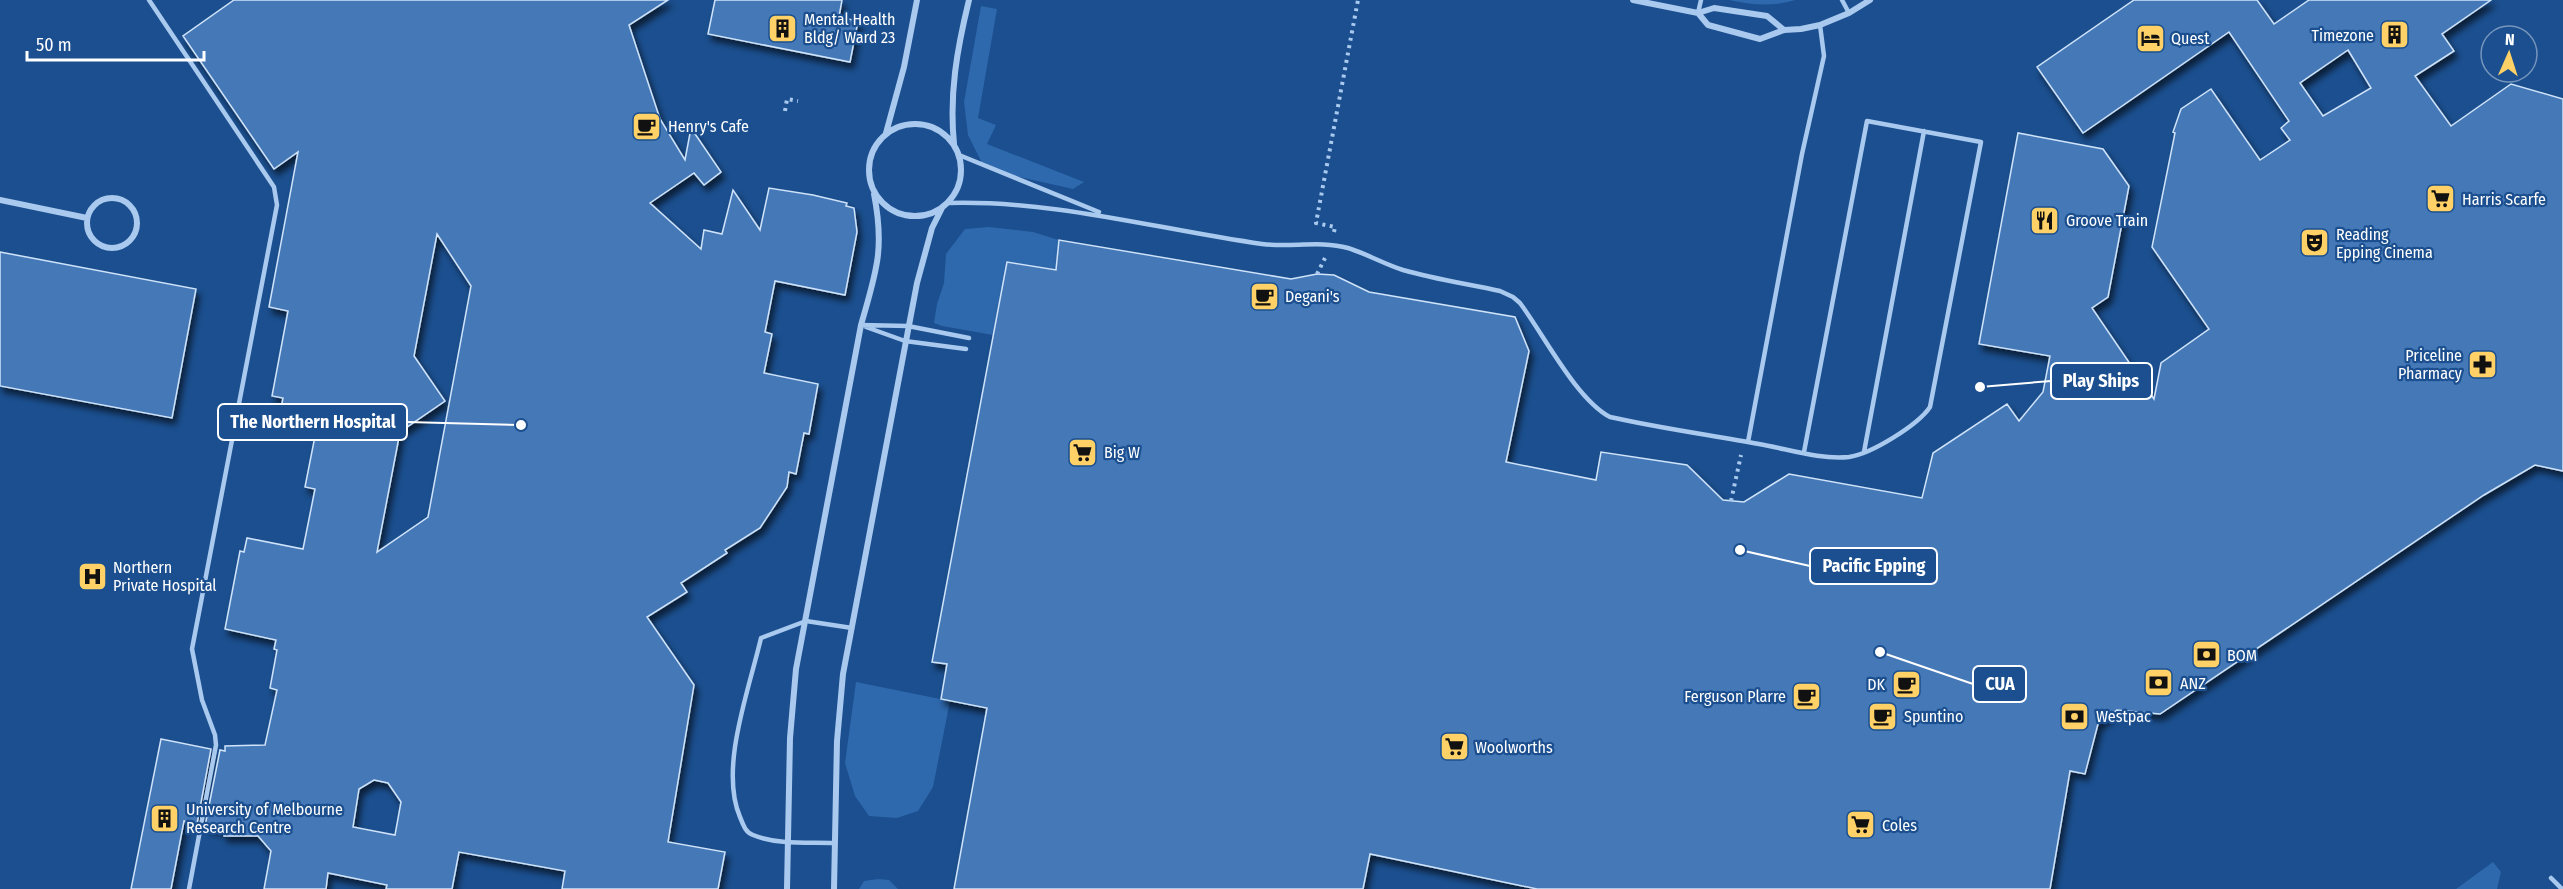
<svg xmlns="http://www.w3.org/2000/svg" width="2563" height="889" font-family="'Fira Sans Condensed',sans-serif">
<defs>
<filter id="shadow"><feDropShadow dx="3.5" dy="6" stdDeviation="3" flood-color="#0009"/></filter>
</defs>
<rect width="100%" height="100%" fill="#1b4f8f"/>
<path fill="#2e69ad" d="M1729 0H1795C1773 7 1751 5 1729 0Z
M981 6 997 9 978 118 996 125 987 144 1084 182 1073 189 1006 174 982 163 968 135 964 102Z
M989 227 1033 232 1059 240 1056 270 1007 263 993 335 942 326 934 323 937 304 944 283 946 254 965 229Z
M856 682 950 701 933 787 918 811 897 818 869 816 855 796 845 763Z
M2493 862 2501 872 2497 889H2456Z
M878 879 889 880 898 889H859L864 881Z"/>
<path fill="#4478b7" stroke="#cfe3fa" stroke-width="1.5" fill-rule="evenodd" filter="url(#shadow)" d="M234 0H668L629 25 660 119 685 160 691 128 721 172 704 185 694 173 650 203 701 249 704 230 722 234 733 190 760 230 769 188 813 195 847 203 846 206 854 208 857 232 845 295 775 281 765 332 772 334 764 373 818 384 809 434 804 433 796 474 789 472 787 487 760 528 725 550 727 553 681 583 687 592 647 617 694 685 668 842 725 852 718 889H562L565 871 459 852 452 889H386L387 885 328 873 326 889H264L271 851 258 836H224V830L205 826 220 750 225 751V746L265 745 277 690 270 688 277 650 274 649 276 640 225 629 240 551 244 552 247 538 303 549 315 489 305 487 317 426 279 419 283 398 272 396 288 311 269 307 298 152 274 169 183 36ZM437 234 471 286 428 517 377 552 400 432 445 401 414 356ZM374 780 388 783 401 802 395 835 353 827 359 789Z
M715 0H842L839 17 858 21 850 62 708 34Z
M2134 0H2257L2274 24 2309 0H2491L2442 34 2454 51 2415 76 2451 126 2511 84 2563 99V471L2535 465 2484 495 2160 714 2117 710 2098 724 2085 774 2070 771 2050 889H1537L1370 854 1363 889H954L987 708 941 699 947 664 932 662 1007 262 1056 270 1059 240 1291 279 1317 274 1334 275 1369 292 1515 317 1529 351 1506 462 1596 480 1601 452 1687 465 1723 500 1744 502 1789 474 1922 498 1933 453 2007 404 2019 421 2043 392 2050 356 1979 344 2018 133 2103 149 2129 186 2108 297 2092 308 2154 399 2161 363 2209 329 2152 247 2175 133 2173 132 2181 109 2211 89 2260 160 2290 140 2281 128 2289 121 2229 32 2083 133 2037 67ZM2348 50 2371 88 2323 116 2300 83Z
M0 252 196 289 172 418 0 386Z
M161 739 211 749 197 824 184 821 171 889H131Z"/>
<g fill="none" stroke-linecap="round" stroke-linejoin="round">
<path stroke="#a9c9ee" stroke-width="4" stroke-dasharray="3 4.5" stroke-linecap="butt" d="M785 111 787 99 798 101
M1334 232 1335 227 1316 223 1358 0
M1317 274 1325 258
M1731 501 1741 455"/>
<path stroke="#a9c9ee" stroke-width="4.5" d="M149 0 274 187 277 205 192 649 202 700 215 735 216 745 189 889
M1842 0 1849 13
M1698 13 1701 0
M959 155 1099 212
M948 203C1056 200 1156 229 1262 244 1290 248 1320 240 1348 248 1367 254 1384 264 1403 270 1434 279 1468 284 1500 291L1513 297 1520 303C1544 335 1576 399 1610 417 1659 428 1710 435 1759 444 1788 449 1820 460 1849 457 1871 454 1918 425 1930 407L1981 142 1867 121 1804 452
M861 325 908 326 969 338
M866 327 905 341 966 349
M1748 442 1802 154 1824 56 1820 25
M1864 452 1924 131
M835 843C809 842 777 845 753 835 745 832 743 824 740 817 719 768 749 690 761 638L806 621 852 628
M2551 878 2562 889"/>
<path stroke="#a9c9ee" stroke-width="6" d="M1633 0 1698 13 1714 8 1767 16 1784 30
M1698 13 1708 25 1760 39 1784 30 1801 29 1820 25 1849 13 1870 0
M869 170a46 46 0 1 1 92 0a46 46 0 1 1-92 0Z
M886 133 904 67 917 0
M954 144C949 94 957 49 969 0
M87 223a25 25 0 1 1 50 0a25 25 0 1 1-50 0Z
M0 200 87 218
M787 889 790 738 796 669 861 325C876 272 885 250 874 194
M834 889 837 741 843 674 917 283 932 228 942 208"/>
</g>
<defs>
<symbol id="building-square" viewBox="-11 -11 22 22"><rect x="-9" y="-9" width="18" height="18" rx="4" fill="#ffd166" stroke="#1b4f8f"/><path d="M-4-6H4V6H1V3H-1V6H-4ZM-2.5-4.3h1.7v1.8h-1.7ZM.8-4.3h1.7v1.8H.8ZM-2.5-1h1.7V.8h-1.7ZM.8-1h1.7V.8H.8Z" fill="#111"/></symbol>
<symbol id="hotel-square" viewBox="-11 -11 22 22"><rect x="-9" y="-9" width="18" height="18" rx="4" fill="#ffd166" stroke="#1b4f8f"/><path d="M-6-4.5h1.5V1H6V5H4.5V3h-9V5H-6ZM-4 0a1.8 1.8 0 1 1 3.6 0ZM.5 0V-2.5h3Q6-2.5 6 0Z" fill="#111"/></symbol>
<symbol id="cafe-square" viewBox="-11 -11 22 22"><rect x="-9" y="-9" width="18" height="18" rx="4" fill="#ffd166" stroke="#1b4f8f"/><path d="M-5.5-4.5H6V0H3Q3 3.5 0 3.5H-2.5Q-5.5 3.5-5.5 0ZM3-3.2v2h1.7v-2ZM-6 4.5H4V6H-6Z" fill="#111"/></symbol>
<symbol id="supermarket-square" viewBox="-11 -11 22 22"><rect x="-9" y="-9" width="18" height="18" rx="4" fill="#ffd166" stroke="#1b4f8f"/><path d="M-6-5.5h2.5l.6 2H6L4.5 2H-2.5L-4.4-4H-6ZM-1.5 3.2a1.3 1.3 0 1 0 .1 0ZM3 3.2a1.3 1.3 0 1 0 .1 0Z" fill="#111"/></symbol>
<symbol id="restaurant-square" viewBox="-11 -11 22 22"><rect x="-9" y="-9" width="18" height="18" rx="4" fill="#ffd166" stroke="#1b4f8f"/><path d="M-5-6h1v4h1v-4h1v4h1v-4h1v5L-1.5 .5V6h-2V.5L-5-1ZM5-6V6H3V1.5H1.5Q1.5-4 5-6Z" fill="#111"/></symbol>
<symbol id="theatre-square" viewBox="-11 -11 22 22"><rect x="-9" y="-9" width="18" height="18" rx="4" fill="#ffd166" stroke="#1b4f8f"/><path d="M-5-5.5Q0-4 5-5.5V0Q5 5 0 6Q-5 5-5 0ZM-3.3-2.5H-1v1.5H-3.3ZM1-2.5H3.3v1.5H1ZM-2.8 1Q0 5.5 2.8 1Z" fill="#111"/></symbol>
<symbol id="pharmacy-square" viewBox="-11 -11 22 22"><rect x="-9" y="-9" width="18" height="18" rx="4" fill="#ffd166" stroke="#1b4f8f"/><path d="M-2-6h4v4h4v4h-4v4h-4v-4h-4v-4h4Z" fill="#111"/></symbol>
<symbol id="hospital-square" viewBox="-11 -11 22 22"><rect x="-9" y="-9" width="18" height="18" rx="4" fill="#ffd166" stroke="#1b4f8f"/><path d="M-5-5h3v3.5h4V-5h3V5h-3V1.5h-4V5h-3Z" fill="#111"/></symbol>
<symbol id="bank-square" viewBox="-11 -11 22 22"><rect x="-9" y="-9" width="18" height="18" rx="4" fill="#ffd166" stroke="#1b4f8f"/><path d="M-6-4H6V4H-6ZM0-2.3a2.3 2.3 0 1 0 0 4.6a2.3 2.3 0 1 0 0-4.6Z" fill="#111"/></symbol>
</defs>
<g fill-rule="evenodd">
<use href="#building-square" x="766" y="12" width="33" height="33"/>
<use href="#building-square" x="2378" y="18" width="33" height="33"/>
<use href="#hotel-square" x="2134" y="22" width="33" height="33"/>
<use href="#cafe-square" x="630" y="110" width="33" height="33"/>
<use href="#supermarket-square" x="2424" y="182" width="33" height="33"/>
<use href="#restaurant-square" x="2028" y="204" width="33" height="33"/>
<use href="#theatre-square" x="2298" y="226" width="33" height="33"/>
<use href="#cafe-square" x="1248" y="280" width="33" height="33"/>
<use href="#pharmacy-square" x="2466" y="348" width="33" height="33"/>
<use href="#supermarket-square" x="1066" y="436" width="33" height="33"/>
<use href="#hospital-square" x="76" y="560" width="33" height="33"/>
<use href="#bank-square" x="2190" y="638" width="33" height="33"/>
<use href="#bank-square" x="2142" y="666" width="33" height="33"/>
<use href="#cafe-square" x="1890" y="668" width="33" height="33"/>
<use href="#cafe-square" x="1790" y="680" width="33" height="33"/>
<use href="#cafe-square" x="1866" y="700" width="33" height="33"/>
<use href="#bank-square" x="2058" y="700" width="33" height="33"/>
<use href="#supermarket-square" x="1438" y="730" width="33" height="33"/>
<use href="#building-square" x="148" y="802" width="33" height="33"/>
<use href="#supermarket-square" x="1844" y="808" width="33" height="33"/>
</g>
<g text-anchor="middle" stroke-width="4.5" stroke-linejoin="round" paint-order="stroke">
<g font-size="16" fill="#fff" stroke="#1b4f8f" text-anchor="start">
<text x="804" y="25">Mental Health<tspan x="804" dy="18">Bldg/ Ward 23</tspan></text>
<text x="2374" y="41" text-anchor="end">Timezone</text>
<text x="2171" y="44">Quest</text>
<text x="668" y="132">Henry's Cafe</text>
<text x="2462" y="205">Harris Scarfe</text>
<text x="2066" y="226">Groove Train</text>
<text x="2336" y="240">Reading<tspan x="2336" dy="18">Epping Cinema</tspan></text>
<text x="1285" y="302">Degani's</text>
<text x="2462" y="361" text-anchor="end">Priceline<tspan x="2462" dy="18">Pharmacy</tspan></text>
<text x="1104" y="458">Big W</text>
<text x="113" y="573">Northern<tspan x="113" dy="18">Private Hospital</tspan></text>
<text x="2227" y="661">BOM</text>
<text x="2180" y="689">ANZ</text>
<text x="1885" y="690" text-anchor="end">DK</text>
<text x="1786" y="702" text-anchor="end">Ferguson Plarre</text>
<text x="1904" y="722">Spuntino</text>
<text x="2096" y="722">Westpac</text>
<text x="1475" y="753">Woolworths</text>
<text x="186" y="815">University of Melbourne<tspan x="186" dy="18">Research Centre</tspan></text>
<text x="1882" y="831">Coles</text>
</g>
</g>
<path fill="none" stroke="#fff" stroke-width="2" d="M1980 387L2051 381M521 425L407 422M1740 550L1810 566M1880 652L1973 684"/>
<g fill="#fff" stroke="#1b4f8f" stroke-width="2">
<circle cx="1980" cy="387" r="6"/>
<circle cx="521" cy="425" r="6"/>
<circle cx="1740" cy="550" r="6"/>
<circle cx="1880" cy="652" r="6"/>
</g>
<g fill="#1b4f8f" stroke="#fff" stroke-width="2">
<rect x="2051" y="363" width="101" height="36" rx="6"/>
<rect x="218" y="404" width="189" height="36" rx="6"/>
<rect x="1810" y="548" width="127" height="36" rx="6"/>
<rect x="1973" y="666" width="53" height="36" rx="6"/>
</g>
<g font-size="18" text-anchor="middle" font-weight="bold" fill="#fff">
<text x="2101" y="387">Play Ships</text>
<text x="313" y="428">The Northern Hospital</text>
<text x="1874" y="572">Pacific Epping</text>
<text x="2000" y="690">CUA</text>
</g>
<g transform="translate(2509 54) rotate(3)"><circle r="28" fill="#1b4f8f" stroke="#7695bc" stroke-width="1.5"/>
<path d="M0-4.5L10 22L0 15L-10 22Z" fill="#ffd166"/>
<text y="-9" font-size="16" font-weight="bold" text-anchor="middle" fill="#ffffff">N</text>
</g>
<path d="M27 51v9h177v-9" fill="none" stroke="#ffffff" stroke-width="3"/>
<text x="36" y="51" font-size="18" fill="#ffffff" stroke="#1b4f8f" stroke-width="4.5" paint-order="stroke">50 m</text>
</svg>
